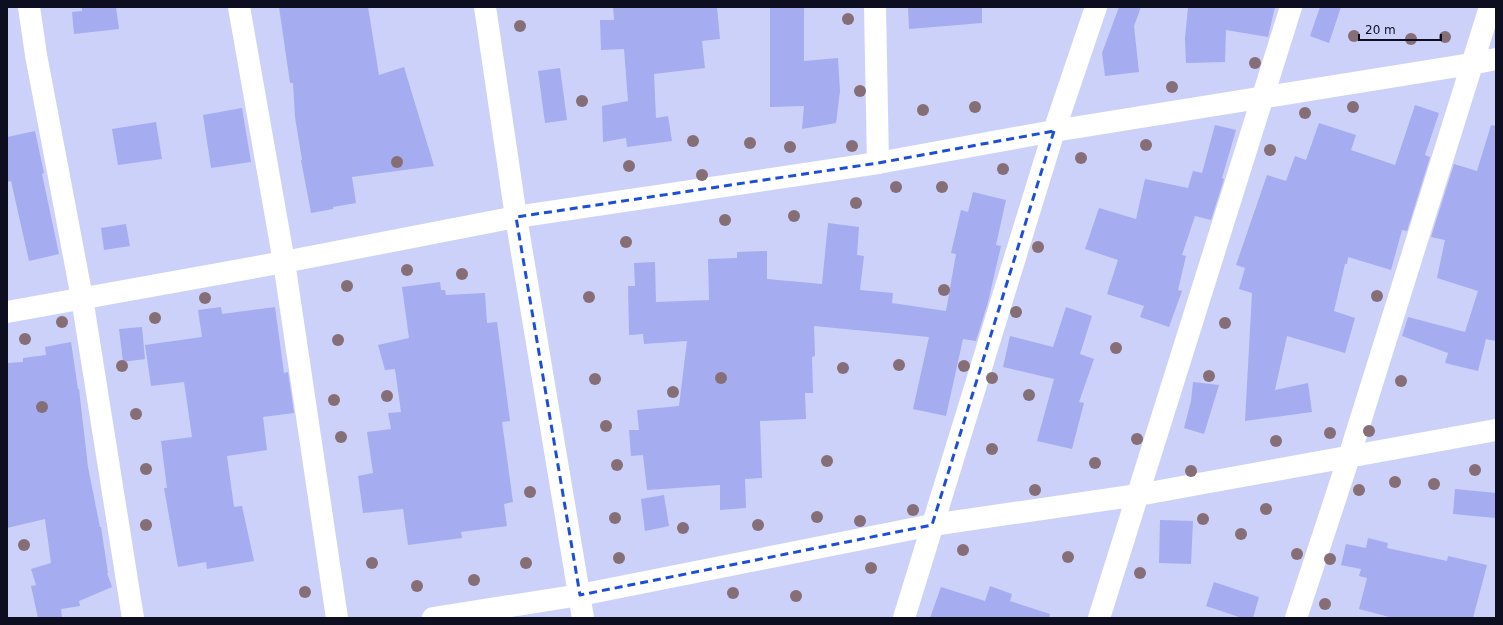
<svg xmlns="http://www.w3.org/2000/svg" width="1503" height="625" font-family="'DejaVu Sans',sans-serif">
<rect width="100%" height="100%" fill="#ccd1f9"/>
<path fill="#a5acf0" d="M82 7H116L119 29 74 34 72 12 82 11Z
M279 7H368L379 75 404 67 434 166 352 177 356 203 333 207V209L311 213 301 160H302L295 117 293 83H290Z
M613 7H717L720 39 702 41 705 68 654 74 656 118 668 116 672 141 627 147 626 138 603 142 602 106 628 101 624 49 601 50 600 20H614Z
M770 7H804V61L838 58 840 91 836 123 802 129 804 106 770 107Z
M908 7H982V23L909 29Z
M1119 7H1141L1134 26 1139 72 1105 76 1102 53Z
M1188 7H1275L1268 37 1226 30 1225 62 1186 63 1185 38Z
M1320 7H1341L1329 43 1310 36Z
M560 68 567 120 545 123 538 71Z
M1415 105 1439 113 1425 155 1430 157 1407 231 1402 230 1391 270 1348 257 1347 264H1345L1334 311 1355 318 1345 353 1287 336 1275 390 1308 383 1312 412 1245 421 1252 293 1239 289 1245 268 1236 265 1267 175 1286 181 1295 156 1306 160 1319 123 1356 135 1351 150 1395 165Z
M242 108 251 162 211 168 203 115Z
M156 122 162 159 118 165 112 129Z
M1215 125 1236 130 1222 178 1224 179 1211 220 1195 216 1182 255 1186 256 1178 290 1182 291 1169 327 1140 317 1144 306 1107 294 1118 260 1085 249 1099 208 1136 219 1145 179 1188 188 1193 171 1202 173Z
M1491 125 1496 126V341L1486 339 1478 371 1445 363 1448 353 1402 336 1408 317 1465 332 1478 291 1437 278 1445 240 1431 237 1454 164 1477 171Z
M35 131 44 173 42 174 59 254 29 261 11 181 7 182V137Z
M973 192 1006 200 996 245 1001 246 988 302 976 341 963 339 946 416 913 409 929 337 814 326 815 356 812 357 813 393H805L806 419 760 421 762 478 745 479 746 508 720 510V485L647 490 643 455 631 456 629 430H639L637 410 679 406 687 341 644 344 643 334 629 335 628 286H635L634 263 655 262 656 302 709 300 708 259 737 258V252L767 251V279L822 284 828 223 859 227 857 255 864 256 860 290 893 293 892 303 946 311 956 254 951 253 961 210 968 212Z
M126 224 130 246 104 250 101 228Z
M440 282 441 290H445L446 295 485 293 487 323 497 322 510 421 502 422 513 502 504 504 507 526 461 532 462 538 408 545 403 509 363 513 358 476 373 473 367 432 391 429 388 413 401 412 395 369 385 370 378 345 409 338 402 287Z
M221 307 222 314 275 307 284 373 288 372 294 413 263 417 267 450 227 456 234 507 242 506 254 561 207 569 206 562 178 567 164 488H167L161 441 192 437 184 382 151 386 145 345 202 337 198 310Z
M1066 307 1092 316 1080 354 1094 359 1079 402 1084 403 1072 449 1037 441 1054 379 1003 367 1010 336 1053 347Z
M142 327 145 359 123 362 119 329Z
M71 342 78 389H79L88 467 100 527H101L108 573H107L112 587 79 601 80 606 61 609 62 618H38L31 586 36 585 31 569 51 563 45 519 7 528V363L23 362V358L46 355 45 347Z
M1193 382 1219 385 1204 434 1184 428 1191 401Z
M1455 489 1496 493V518L1453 514Z
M664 495 669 526 645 531 641 499Z
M1160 520 1193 521 1191 564 1159 563Z
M1368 538 1388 543 1387 548 1447 561 1448 556 1487 565 1473 618H1393L1359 609 1367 578 1359 576 1361 569 1341 565 1346 544 1366 548Z
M1214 582 1259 597 1253 618H1242L1206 606Z
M990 586 1012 594 1010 601 1050 614 1049 618H930L941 587 985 601Z"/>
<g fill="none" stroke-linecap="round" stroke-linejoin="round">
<path stroke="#fff" stroke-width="22" d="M29 7 36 55 82 298 133 618
M239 7 284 262 337 618
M485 7 516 217 583 618
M875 7 878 163
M7 312 284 262 516 217 878 163 1054 131 1471 64 1496 59
M433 618 580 595 932 525 1138 495 1496 430
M904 618 1054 131 1096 7
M1099 618 1291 7
M1296 618 1349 457 1490 7"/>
</g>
<g fill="#866e77">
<circle cx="848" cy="19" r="6"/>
<circle cx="520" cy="26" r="6"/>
<circle cx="1354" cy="36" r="6"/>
<circle cx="1445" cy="37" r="6"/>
<circle cx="1411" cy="39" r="6"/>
<circle cx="1255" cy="63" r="6"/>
<circle cx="1172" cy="87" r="6"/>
<circle cx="860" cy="91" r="6"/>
<circle cx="582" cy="101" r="6"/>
<circle cx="975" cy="107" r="6"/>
<circle cx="1353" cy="107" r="6"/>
<circle cx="923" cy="110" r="6"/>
<circle cx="1305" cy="113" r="6"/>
<circle cx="693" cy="141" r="6"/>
<circle cx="750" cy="143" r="6"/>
<circle cx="1146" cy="145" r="6"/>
<circle cx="852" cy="146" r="6"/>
<circle cx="790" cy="147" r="6"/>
<circle cx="1270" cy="150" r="6"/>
<circle cx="1081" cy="158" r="6"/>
<circle cx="397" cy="162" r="6"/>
<circle cx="629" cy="166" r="6"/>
<circle cx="1003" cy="169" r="6"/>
<circle cx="702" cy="175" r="6"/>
<circle cx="896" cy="187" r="6"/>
<circle cx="942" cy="187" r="6"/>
<circle cx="856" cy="203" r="6"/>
<circle cx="794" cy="216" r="6"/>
<circle cx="725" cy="220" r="6"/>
<circle cx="626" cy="242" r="6"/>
<circle cx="1038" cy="247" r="6"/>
<circle cx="407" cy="270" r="6"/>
<circle cx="462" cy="274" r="6"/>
<circle cx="347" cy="286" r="6"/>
<circle cx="944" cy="290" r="6"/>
<circle cx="1377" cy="296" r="6"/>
<circle cx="589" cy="297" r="6"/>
<circle cx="205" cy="298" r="6"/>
<circle cx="1016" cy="312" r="6"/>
<circle cx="155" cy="318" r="6"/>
<circle cx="62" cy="322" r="6"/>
<circle cx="1225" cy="323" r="6"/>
<circle cx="25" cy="339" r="6"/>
<circle cx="338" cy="340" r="6"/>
<circle cx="1116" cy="348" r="6"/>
<circle cx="899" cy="365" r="6"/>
<circle cx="122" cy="366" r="6"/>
<circle cx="964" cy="366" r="6"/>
<circle cx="843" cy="368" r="6"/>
<circle cx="1209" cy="376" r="6"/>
<circle cx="721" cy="378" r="6"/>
<circle cx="992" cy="378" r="6"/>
<circle cx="595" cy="379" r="6"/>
<circle cx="1401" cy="381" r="6"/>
<circle cx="673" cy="392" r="6"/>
<circle cx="1029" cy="395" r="6"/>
<circle cx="387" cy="396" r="6"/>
<circle cx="334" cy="400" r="6"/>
<circle cx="42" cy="407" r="6"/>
<circle cx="136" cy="414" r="6"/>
<circle cx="606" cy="426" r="6"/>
<circle cx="1369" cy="431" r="6"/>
<circle cx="1330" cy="433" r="6"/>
<circle cx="341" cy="437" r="6"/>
<circle cx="1137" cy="439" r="6"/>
<circle cx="1276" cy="441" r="6"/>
<circle cx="992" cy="449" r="6"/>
<circle cx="827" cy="461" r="6"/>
<circle cx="1095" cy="463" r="6"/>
<circle cx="617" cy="465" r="6"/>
<circle cx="146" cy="469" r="6"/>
<circle cx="1475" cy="470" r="6"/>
<circle cx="1191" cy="471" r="6"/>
<circle cx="1395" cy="482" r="6"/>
<circle cx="1434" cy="484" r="6"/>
<circle cx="1035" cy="490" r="6"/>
<circle cx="1359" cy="490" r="6"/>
<circle cx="530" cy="492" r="6"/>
<circle cx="1266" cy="509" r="6"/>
<circle cx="913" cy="510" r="6"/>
<circle cx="817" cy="517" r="6"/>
<circle cx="615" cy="518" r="6"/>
<circle cx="1203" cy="519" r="6"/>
<circle cx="860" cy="521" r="6"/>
<circle cx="146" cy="525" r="6"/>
<circle cx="758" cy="525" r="6"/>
<circle cx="683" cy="528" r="6"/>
<circle cx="1241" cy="534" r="6"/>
<circle cx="24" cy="545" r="6"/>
<circle cx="963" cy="550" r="6"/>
<circle cx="1297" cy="554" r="6"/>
<circle cx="1068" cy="557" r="6"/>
<circle cx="619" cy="558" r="6"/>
<circle cx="1330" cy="559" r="6"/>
<circle cx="372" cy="563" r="6"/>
<circle cx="526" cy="563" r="6"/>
<circle cx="871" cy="568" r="6"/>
<circle cx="1140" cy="573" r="6"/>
<circle cx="474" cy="580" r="6"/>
<circle cx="417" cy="586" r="6"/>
<circle cx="305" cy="592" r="6"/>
<circle cx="733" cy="593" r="6"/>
<circle cx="796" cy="596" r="6"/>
<circle cx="1325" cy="604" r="6"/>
</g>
<path fill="none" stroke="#1d4ed8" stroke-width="3" stroke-dasharray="8 5" stroke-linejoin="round" d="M1054 131 932 525 580 595 516 217 878 163Z"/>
<rect width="1503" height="625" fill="none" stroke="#0d0e1f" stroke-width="16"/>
<path d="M1359 34v6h82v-6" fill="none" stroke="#0d0e1f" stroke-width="2"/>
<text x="1365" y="34" font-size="12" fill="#0d0e1f" stroke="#ccd1f9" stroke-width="3" paint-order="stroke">20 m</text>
</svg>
